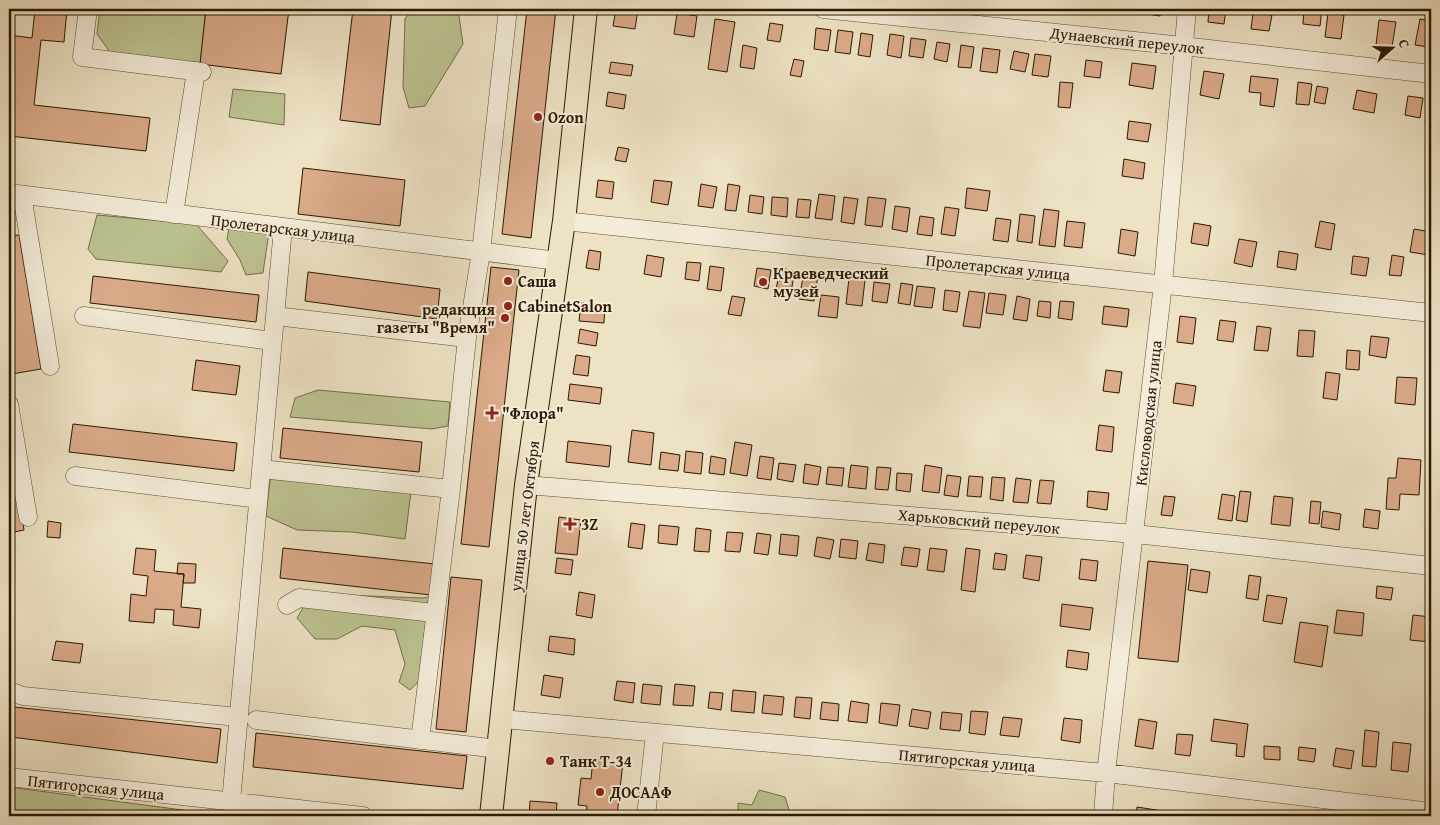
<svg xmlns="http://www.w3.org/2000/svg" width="1440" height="825" font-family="'Gentium Book Plus',serif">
<rect width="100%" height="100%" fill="#ede2c4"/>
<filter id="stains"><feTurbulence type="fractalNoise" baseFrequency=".004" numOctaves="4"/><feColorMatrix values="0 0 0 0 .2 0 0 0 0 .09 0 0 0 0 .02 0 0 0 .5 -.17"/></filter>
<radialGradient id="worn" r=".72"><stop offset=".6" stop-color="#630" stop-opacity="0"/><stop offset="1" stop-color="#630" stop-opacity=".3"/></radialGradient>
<path fill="#bcc291" stroke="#746e48" d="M100 9H206L200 64 112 55 97 34Z
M415 9H458L463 44 425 106 409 108 403 87 405 18Z
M233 89 285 94 284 125 229 117Z
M97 215 196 224 228 261 221 272 96 259 88 249Z
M229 228 269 232 263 273 246 275 240 260 227 239Z
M318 390 450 402 448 426 432 429 290 417 295 398Z
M272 463 413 476 405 539 352 532 297 530 266 516Z
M443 594 434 667 410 690 399 682 405 664 395 630 362 626 337 639H315L297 618 304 606 341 595 423 598Z
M9 787 228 816H9Z
M759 790 785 797 791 816H738V803L752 805Z"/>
<path fill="#daaa89" stroke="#2b1900" d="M35 9H67L64 42 41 40 34 105 150 118 146 151 9 136V35L32 38Z
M206 9H289L281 74 200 64Z
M353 9H392L380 125 340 120Z
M527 9H556L531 238 502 234Z
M616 9H638L635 29 613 26Z
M1140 9H1161L1160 16 1140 13Z
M1209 9H1226L1224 24 1208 22Z
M1304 9H1322L1320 26 1303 24Z
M677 13 697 16 694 37 674 34Z
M1253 13 1272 15 1269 31 1251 29Z
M1328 13 1344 15 1341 39 1325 37Z
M715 19 735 22 727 72 708 69Z
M1420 19 1431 21 1429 47 1415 45Z
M1379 20 1396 22 1392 47 1376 45Z
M770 23 783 25 780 42 767 40Z
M816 28 831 30 828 51 814 49Z
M838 30 853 32 850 54 835 52Z
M861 33 873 35 870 57 858 55Z
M890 34 904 36 901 58 887 55Z
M911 38 926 40 923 58 909 56Z
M937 42 950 44 947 62 934 59Z
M743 45 757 48 754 69 740 67Z
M961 45 974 47 971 68 958 67Z
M983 48 1000 50 997 73 980 71Z
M1014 51 1029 54 1025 72 1010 69Z
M1035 54 1051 56 1048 77 1032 75Z
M794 59 804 61 801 77 790 75Z
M1086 60 1102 62 1100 78 1084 76Z
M611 62 633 65 631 76 609 73Z
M1132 63 1156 66 1153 89 1129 85Z
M1204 71 1224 74 1219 99 1200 95Z
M1251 76 1278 79 1274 107 1260 105 1261 93 1249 92Z
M1060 82 1073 83 1070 108 1058 107Z
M1298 82 1312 84 1309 105 1296 104Z
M1317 86 1328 88 1325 104 1314 102Z
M1357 90 1377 94 1374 113 1353 109Z
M608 92 626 95 624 109 606 106Z
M1408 96 1423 98 1420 118 1405 115Z
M1429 98 1431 99V122L1425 121Z
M1129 121 1151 124 1148 142 1127 139Z
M618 147 629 149 626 162 615 160Z
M1124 159 1145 163 1143 179 1122 176Z
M303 168 405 180 400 226 298 214Z
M598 180 614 182 612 199 596 197Z
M654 180 672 182 668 205 651 202Z
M701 184 717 187 713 208 698 206Z
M728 184 740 186 736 211 725 210Z
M967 188 990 191 987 211 965 208Z
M819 194 835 196 832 220 815 218Z
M750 195 764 197 762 214 748 212Z
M772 197 788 198 787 217 771 215Z
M844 197 858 199 854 224 841 222Z
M868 197 886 199 882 227 865 225Z
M798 199 811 200 809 218 796 217Z
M895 206 910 208 907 232 892 229Z
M945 207 959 209 955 236 941 234Z
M1044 209 1059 211 1055 247 1039 245Z
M1020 214 1035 216 1032 243 1017 241Z
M920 216 934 218 932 236 917 234Z
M996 218 1011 220 1008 242 993 240Z
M1067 221 1085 223 1082 248 1064 246Z
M1320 221 1335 224 1331 250 1315 247Z
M1194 223 1211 226 1208 246 1191 243Z
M1121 229 1138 232 1135 256 1118 253Z
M1414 229 1431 232 1429 255 1410 252Z
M19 235 41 369 12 374 9 356V236Z
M1239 239 1257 242 1252 267 1234 263Z
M589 250 601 252 599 270 586 268Z
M1279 251 1298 254 1296 270 1277 267Z
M647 255 664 258 661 277 644 274Z
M1392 255 1404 257 1401 276 1389 275Z
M1353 256 1369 258 1366 276 1351 274Z
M687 262 701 263 699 281 685 279Z
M710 266 724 268 721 291 707 289Z
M491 267 519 270 489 547 461 544Z
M757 268 771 270 768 289 754 286Z
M780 268 795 271 791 292 776 290Z
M308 272 440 289 437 319 305 301Z
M804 272 818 275 814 301 799 299Z
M93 276 259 295 256 322 90 303Z
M849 278 865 280 862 306 846 304Z
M874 282 890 284 887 303 872 301Z
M901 283 913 285 910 305 898 303Z
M917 286 935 288 932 308 914 306Z
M945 290 960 292 957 312 943 310Z
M969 291 985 293 980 328 963 326Z
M989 293 1006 295 1003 315 986 313Z
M821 295 839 297 837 318 818 316Z
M732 296 745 298 741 316 728 314Z
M1017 296 1030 299 1027 321 1013 319Z
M1039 301 1051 302 1050 318 1037 316Z
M1060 301 1074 302 1072 320 1058 318Z
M581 303 605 305 604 323 579 321Z
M1104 306 1129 309 1127 327 1102 324Z
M1180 316 1196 318 1193 344 1177 342Z
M1220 320 1236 322 1233 342 1217 340Z
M1257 326 1271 328 1268 351 1254 350Z
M580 329 598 333 596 346 578 343Z
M1299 330 1315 331 1313 357 1297 356Z
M1371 336 1389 338 1386 358 1369 355Z
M1347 350 1360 351 1359 370 1346 369Z
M576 355 590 357 588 376 573 374Z
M196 360 240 366 236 395 192 390Z
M1106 370 1122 372 1119 393 1103 391Z
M1326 372 1340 374 1337 400 1323 398Z
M1397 377 1417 378 1415 405 1395 403Z
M1176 383 1196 386 1193 406 1173 403Z
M570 384 602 388 600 404 568 400Z
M73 424 237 443 234 471 69 452Z
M1099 425 1114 427 1112 452 1096 450Z
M283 428 422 442 419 472 280 458Z
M632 430 654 433 651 465 628 462Z
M9 440 24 530 9 533Z
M568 441 611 446 609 467 566 462Z
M735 442 752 445 747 476 730 473Z
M686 451 703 453 701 474 684 472Z
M661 452 680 455 678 471 659 469Z
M711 456 726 459 724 475 709 473Z
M760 456 774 458 771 480 757 478Z
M1398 458 1421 460 1419 495 1400 494 1399 510 1386 509 1388 478H1396Z
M779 463 796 465 793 482 777 479Z
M805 464 821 467 818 485 803 483Z
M851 465 868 467 866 489 848 487Z
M925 465 942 468 939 493 922 491Z
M828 467 844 468 842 486 826 484Z
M877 467 891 468 888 490 875 489Z
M897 473 912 474 910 492 896 490Z
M947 475 961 477 958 497 944 495Z
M969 476 983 477 981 497 967 496Z
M992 477 1005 478 1003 501 990 499Z
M1016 478 1031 480 1028 503 1013 502Z
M1040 480 1054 481 1051 504 1037 503Z
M1088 491 1109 493 1107 510 1087 507Z
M1240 491 1251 492 1247 522 1236 520Z
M1222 494 1235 496 1232 521 1218 519Z
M1164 496 1175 497 1172 516 1161 515Z
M1274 496 1293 498 1290 526 1271 524Z
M1311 501 1321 502 1319 524 1309 523Z
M1365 509 1380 511 1378 529 1363 527Z
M1323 511 1341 514 1339 530 1321 527Z
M559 517 581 520 577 555 555 553Z
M48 521 61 523 60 538 47 537Z
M631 523 645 525 642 549 628 547Z
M659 525 679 527 677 545 658 543Z
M696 528 711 530 709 552 694 551Z
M727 532 743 533 740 552 725 551Z
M757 533 771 535 768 555 754 553Z
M781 534 799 536 797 556 779 554Z
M817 537 834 540 830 559 814 556Z
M841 539 858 541 856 559 839 557Z
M869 543 885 545 883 563 866 560Z
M904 547 920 549 917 567 901 565Z
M136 548 156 550 154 571 184 574 181 607 201 609 199 628 173 625 174 610 155 609 154 623 129 621 131 594 146 596 148 576 133 574Z
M283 548 435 564 431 595 280 578Z
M930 548 947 550 944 572 927 570Z
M966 548 980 550 975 592 961 590Z
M995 553 1007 555 1005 570 993 569Z
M1026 555 1042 557 1039 581 1023 578Z
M557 558 573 560 571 575 555 573Z
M1081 559 1098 561 1096 581 1079 579Z
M1148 561 1188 565 1178 662 1138 658Z
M178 563 196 564 195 583H183L184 574H177Z
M1191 569 1210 572 1207 593 1188 590Z
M1249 575 1261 577 1258 600 1246 598Z
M451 577 482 580 466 732 436 729Z
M1377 586 1393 588 1391 600 1376 598Z
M579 592 595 595 592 618 576 615Z
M1267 595 1287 598 1282 624 1263 621Z
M1062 604 1093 608 1090 630 1060 626Z
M1337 610 1364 613 1362 636 1334 633Z
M1413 615 1431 617V653H1429L1430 642 1410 640Z
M1300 622 1328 626 1322 667 1294 662Z
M550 636 575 639 574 655 548 651Z
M56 641 83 644 80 663 52 660Z
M1068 650 1089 653 1087 670 1066 667Z
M544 675 563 678 560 698 541 695Z
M617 681 635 683 633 703 614 700Z
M643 684 662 686 660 705 641 703Z
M675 684 695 686 693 706 673 705Z
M733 690 756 692 754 713 731 711Z
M710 692 723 693 721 710 708 708Z
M764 695 784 697 782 715 762 713Z
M796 697 812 698 810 719 794 717Z
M851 701 869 704 867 723 848 721Z
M822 702 839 704 838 721 820 719Z
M881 703 900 705 897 726 879 723Z
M14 707 221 729 217 763 11 737Z
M912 709 931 712 928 729 909 726Z
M971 711 988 712 985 735 969 733Z
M942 712 962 714 960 731 940 729Z
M1003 717 1022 719 1019 737 1000 735Z
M1064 718 1082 720 1080 743 1061 740Z
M1139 719 1157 722 1153 749 1135 746Z
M1214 719 1248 724 1244 757 1236 756 1237 744 1211 741Z
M1365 730 1379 732 1376 767 1362 766Z
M256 733 467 756 463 789 253 767Z
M1177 734 1193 735 1190 756 1175 754Z
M1393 742 1411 744 1408 772 1391 770Z
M1264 746 1280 747V760L1264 759Z
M1299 747 1316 749 1314 762 1298 760Z
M1336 748 1354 751 1351 769 1333 766Z
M593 759 623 762 617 816H586L587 806 578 805 581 778 591 779Z
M530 801 557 803 556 816H529Z
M1137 807 1188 815V816H1136Z"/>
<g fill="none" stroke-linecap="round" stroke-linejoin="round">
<defs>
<path id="minor" d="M88 9 82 57 202 72
M823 9 1183 46 1431 74
M9 193 558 261
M22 195 50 366
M174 214 196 71
M564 221 1431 313
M84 316 272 341
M275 316 467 338
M9 404 28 517
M261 469 451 489
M75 476 258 499
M526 485 1135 534 1431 566
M287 605 299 598 434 613
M9 691 23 696 238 717
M502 719 1106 773 1431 812
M256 720 498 749
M420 740 451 489 467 338 481 252 508 9
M9 777 363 816
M231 802 283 228
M646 816 655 733
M1103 816 1106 773 1163 284 1187 9"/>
<path id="major" d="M491 816 526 485 564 221 586 9"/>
</defs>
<use href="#minor" stroke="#5c4b31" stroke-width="19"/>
<use href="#major" stroke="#2b1900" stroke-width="24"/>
<use href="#minor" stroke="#f3ecd9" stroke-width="18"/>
<use href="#major" stroke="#ede2c4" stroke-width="22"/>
</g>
<g fill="#8f2418" stroke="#f3ecd9" stroke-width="2">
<circle cx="538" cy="117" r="5"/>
<circle cx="508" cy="281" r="5"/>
<circle cx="763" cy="282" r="5"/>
<circle cx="508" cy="306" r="5"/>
<circle cx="505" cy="318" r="5"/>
<path d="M489.5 405.5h5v5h5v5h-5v5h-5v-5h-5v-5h5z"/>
<path d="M567.5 516.5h5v5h5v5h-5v5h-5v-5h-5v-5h5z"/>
<circle cx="550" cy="761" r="5"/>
<circle cx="600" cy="792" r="5"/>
</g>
<g text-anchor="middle" stroke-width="4" stroke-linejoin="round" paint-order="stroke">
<g font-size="16" fill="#2b1900" stroke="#f3ecd9">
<text transform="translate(1127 40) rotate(6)" y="6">Дунаевский переулок</text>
<text transform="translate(283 228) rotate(7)" y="6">Пролетарская улица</text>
<text transform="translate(998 267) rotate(6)" y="6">Пролетарская улица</text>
<text transform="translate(1148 413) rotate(-84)" y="6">Кисловодская улица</text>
<text transform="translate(524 516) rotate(-83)" y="6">улица 50 лет Октября</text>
<text transform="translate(979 521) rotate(5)" y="6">Харьковский переулок</text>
<text transform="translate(967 760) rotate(5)" y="6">Пятигорская улица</text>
<text transform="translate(96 787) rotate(6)" y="6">Пятигорская улица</text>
</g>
<g font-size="16" font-weight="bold" fill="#2b1900" stroke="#f3ecd9" text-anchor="start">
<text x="548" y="123">Ozon</text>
<text x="773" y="279">Краеведческий<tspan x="773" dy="18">музей</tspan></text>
<text x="518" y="287">Саша</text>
<text x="518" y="312">CabinetSalon</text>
<text x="495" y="315" text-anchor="end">редакция<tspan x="495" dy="18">газеты "Время"</tspan></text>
<text x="502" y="419">"Флора"</text>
<text x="581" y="530">3Z</text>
<text x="560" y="767">Танк Т-34</text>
<text x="610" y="798">ДОСААФ</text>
</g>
</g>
<rect width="1440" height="825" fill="none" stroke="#ede2c4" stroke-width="30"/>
<rect x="10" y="10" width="1420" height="805" fill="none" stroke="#2b1900" stroke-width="2.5"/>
<rect x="15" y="15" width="1410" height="795" fill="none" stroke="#2b1900"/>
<g transform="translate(1392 48) rotate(70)" stroke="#f3ecd9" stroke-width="4" paint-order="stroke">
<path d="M0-4L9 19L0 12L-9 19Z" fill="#2b1900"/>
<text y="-8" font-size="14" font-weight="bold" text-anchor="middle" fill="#2b1900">С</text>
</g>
<rect width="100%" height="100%" filter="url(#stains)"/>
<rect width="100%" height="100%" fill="url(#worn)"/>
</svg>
